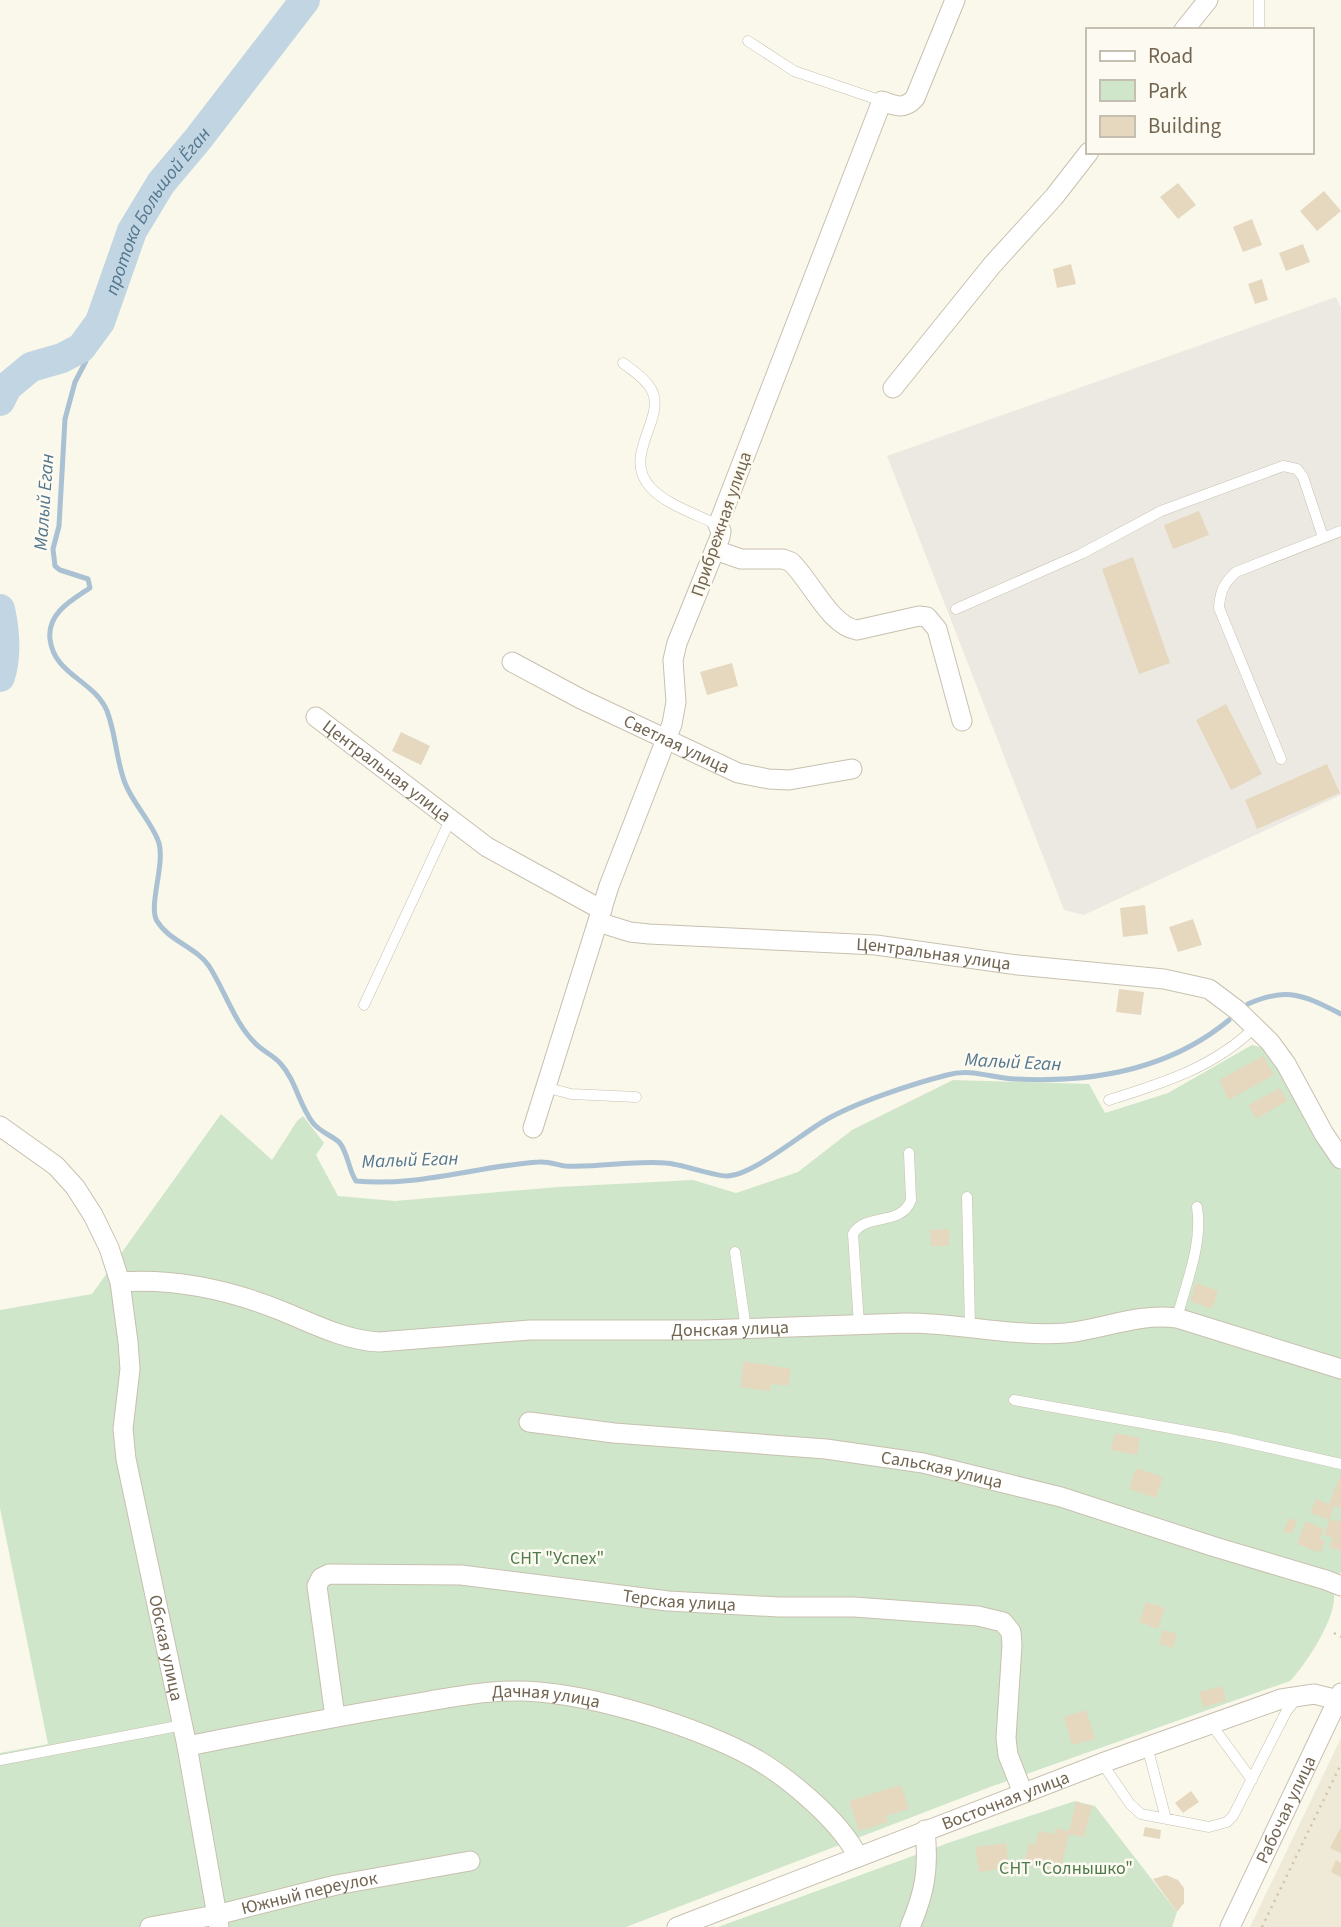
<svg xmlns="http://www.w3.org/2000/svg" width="1341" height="1927" font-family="'Source Sans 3',sans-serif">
<rect width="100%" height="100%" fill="#faf8eb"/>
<path fill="#eeead7" d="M1341 1738V1927H1250Z"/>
<path fill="#ece9e3" d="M1336 297 1341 308V795L1084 915 1064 910 887 456Z"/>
<path fill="#cfe6ca" d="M1252 1045 1268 1049 1341 1170V1571L1333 1590C1341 1611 1306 1665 1290 1681L990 1787 626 1927H0V1753L48 1744 0 1508V1310L92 1294 221 1114 272 1160 297 1121 303 1116 324 1143 316 1155 338 1196 395 1201 558 1187 693 1180 736 1193 798 1172 852 1130 953 1080 1089 1084 1105 1113 1168 1093Z
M1075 1801 1095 1806 1177 1912 1172 1927H718L951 1842Z"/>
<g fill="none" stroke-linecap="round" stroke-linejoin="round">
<path stroke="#a9c1d2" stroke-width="5" d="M100 322 86 361 75 382 65 419 59 526 53 549 55 566 60 570 88 579 90 588C72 600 47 613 50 639 54 675 94 680 107 711 116 734 116 760 125 783 133 804 152 822 159 843 165 866 148 906 157 921 169 941 196 947 209 966 225 991 234 1022 255 1043 262 1051 273 1055 280 1063 296 1080 299 1105 313 1123 320 1132 331 1135 339 1142 348 1152 348 1169 356 1181 418 1187 478 1166 539 1162 548 1161 557 1165 565 1166 599 1168 632 1160 666 1163 682 1164 716 1177 728 1176 754 1174 800 1135 824 1121 854 1103 912 1084 947 1075 972 1068 991 1078 1015 1079 1091 1083 1169 1070 1229 1020
M1248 1004C1288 986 1305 996 1341 1014"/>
<g stroke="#c1d5e2" stroke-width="30">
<path id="s1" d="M0 401 7 387 31 367 62 358 81 348 100 322 132 231 161 183 198 139 305 0"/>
<path d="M0 609C5 632 7 655 0 677"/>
</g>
</g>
<path fill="#e5d8bf" d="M1178 183 1196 205 1178 219 1160 197Z
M1324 191 1341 211 1317 231 1300 211Z
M1252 219 1262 245 1243 252 1233 227Z
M1303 244 1310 262 1286 271 1279 253Z
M1071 264 1076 284 1057 288 1053 269Z
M1262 279 1268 300 1255 304 1248 284Z
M1199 511 1209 535 1173 549 1164 525Z
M1133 557 1170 663 1139 674 1102 569Z
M732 663 738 686 707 695 700 672Z
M1226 704 1262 774 1231 790 1196 720Z
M401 732 430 746 421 765 392 751Z
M1327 764 1340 793 1257 829 1245 800Z
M1145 905 1148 934 1123 937 1120 908Z
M1193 919 1202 945 1178 952 1169 927Z
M1119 989 1144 992 1141 1015 1116 1012Z
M1263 1056 1274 1075 1229 1100 1219 1080Z
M1280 1088 1287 1101 1256 1119 1248 1105Z
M949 1229V1246H931L930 1230Z
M1196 1283 1218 1291 1212 1309 1190 1301Z
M744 1361 791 1369 789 1386 771 1384 770 1391 740 1387Z
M1115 1433 1140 1438 1137 1455 1111 1450Z
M1136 1468 1163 1477 1156 1498 1129 1489Z
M1341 1474V1508L1335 1505 1329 1520 1310 1513 1316 1499 1329 1504Z
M1289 1518 1297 1521 1292 1534 1283 1531Z
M1341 1518V1551L1329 1547 1333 1538 1324 1535 1330 1519 1339 1522Z
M1306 1521 1324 1529 1320 1539 1325 1541 1320 1553 1297 1544Z
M1146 1602 1165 1608 1158 1629 1139 1622Z
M1163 1630 1177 1634 1173 1648 1159 1644Z
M1222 1686 1226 1701 1203 1707 1199 1692Z
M1086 1710 1095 1739 1072 1745 1064 1717Z
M901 1785 909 1809 886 1816 888 1822 859 1831 849 1801Z
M1191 1791 1199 1802 1183 1813 1175 1803Z
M1076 1802 1092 1806 1084 1837 1069 1834 1060 1871 1024 1863 1029 1843 1035 1844 1039 1831 1054 1834 1056 1828 1069 1831Z
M1145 1827 1161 1830 1160 1839 1143 1836Z
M1341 1827V1853L1330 1848Z
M1006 1843 1009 1868 979 1872 975 1847Z
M1336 1860 1341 1863V1877L1331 1872Z
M1166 1875 1178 1880 1184 1888V1903L1177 1912 1153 1879Z"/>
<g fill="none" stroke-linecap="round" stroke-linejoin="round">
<defs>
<path id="service" d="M1259 30V0
M748 41 794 71 882 101
M623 363C633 371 645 378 651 389 668 418 620 455 651 488 667 505 696 514 718 525
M956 609 1081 554 1161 511 1283 466 1297 469 1303 477 1323 537
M1281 759 1219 608C1220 591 1224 583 1236 572L1341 531
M364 1005 451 818
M545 1087 571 1094 636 1097
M1109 1100C1163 1083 1215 1067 1255 1027
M967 1197 970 1327
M735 1252 746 1329
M1177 1318C1186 1283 1203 1244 1197 1207
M859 1325 853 1234C866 1212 901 1227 911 1200L909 1153
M1014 1400 1226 1438 1341 1464
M1211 1724 1252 1780
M1147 1746 1166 1819
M0 1760 183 1725
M1102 1763 1130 1804 1141 1814 1209 1827 1227 1822 1233 1816 1286 1712 1297 1698"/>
<g id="minor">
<path d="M1184 30 1208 0"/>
<path d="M893 388 993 264 1054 197 1089 152"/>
<path d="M715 550 741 559H783L791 562C811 581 830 626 857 630L919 616 927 617 937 629 962 721"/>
<path id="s2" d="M512 662 581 699 738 773 769 779 789 780 852 769"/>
<path id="s3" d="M316 717 487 847 602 910"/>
<path id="s4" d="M598 922 630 932 649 934 876 945 1018 965 1164 979 1209 989 1237 1010 1270 1042 1286 1064 1324 1134 1341 1159"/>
<path id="s5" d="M0 1126 56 1166 75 1187 93 1215 109 1248 120 1282 128 1342 130 1369 123 1429 126 1459 187 1746 219 1927"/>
<path d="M533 1128 609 886 672 724 676 702 673 660 677 643 720 537 721 531 718 525 882 101C895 106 905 110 915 98L955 0"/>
<path id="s6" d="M120 1282C176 1278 230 1290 282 1311 314 1324 344 1340 379 1342L530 1330H703L906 1323C959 1323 1013 1337 1066 1333 1105 1329 1136 1313 1177 1318L1341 1369"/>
<path id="s7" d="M529 1422 614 1433 826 1449 923 1463 1061 1497 1215 1547 1326 1580 1341 1586"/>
<path id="s8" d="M335 1717 317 1586 321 1578 329 1574 461 1575 668 1601 779 1607H854L978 1616 1003 1622 1011 1632 1012 1645 1006 1738 1008 1755 1023 1793"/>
<path id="s9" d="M187 1746C260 1732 333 1717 406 1705 443 1699 480 1691 517 1691 582 1691 682 1722 741 1751 780 1770 839 1818 858 1857"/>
<path id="s10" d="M150 1927 216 1915 336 1885 470 1861"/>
<path id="s11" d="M677 1927 1102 1763 1281 1699 1314 1694 1338 1700"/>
<path d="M910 1927C925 1892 929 1869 925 1830"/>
<path id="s12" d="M1230 1927 1341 1693"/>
</g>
</defs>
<use href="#service" stroke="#c8c0af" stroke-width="11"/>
<use href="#minor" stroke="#c8c0af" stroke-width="21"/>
<path stroke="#d1c3a9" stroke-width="2.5" stroke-dasharray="2 5" stroke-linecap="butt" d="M1334 1633 1341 1637
M1262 1927 1341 1764"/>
<use href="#service" stroke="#fff" stroke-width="10"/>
<use href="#minor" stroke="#fff" stroke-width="19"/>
</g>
<g text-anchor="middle" stroke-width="5" stroke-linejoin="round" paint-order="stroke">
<g font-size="18" fill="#726551" stroke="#fdfbf1">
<text transform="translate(721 524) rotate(-71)" y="6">Прибрежная улица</text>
<text dy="6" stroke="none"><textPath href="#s2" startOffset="184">Светлая улица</textPath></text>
<text dy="6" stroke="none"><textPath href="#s3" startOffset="89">Центральная улица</textPath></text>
<text dy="6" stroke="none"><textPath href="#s4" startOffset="338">Центральная улица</textPath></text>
<text dy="6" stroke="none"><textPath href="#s6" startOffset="620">Донская улица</textPath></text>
<text dy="6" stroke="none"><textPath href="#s7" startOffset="416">Сальская улица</textPath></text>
<text dy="6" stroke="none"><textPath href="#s8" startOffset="502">Терская улица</textPath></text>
<text dy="6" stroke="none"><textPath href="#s5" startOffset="574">Обская улица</textPath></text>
<text dy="6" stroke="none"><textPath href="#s9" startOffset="364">Дачная улица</textPath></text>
<text dy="6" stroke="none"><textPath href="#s11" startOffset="352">Восточная улица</textPath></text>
<text dy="6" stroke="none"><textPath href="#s12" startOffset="130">Рабочая улица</textPath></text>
<text dy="6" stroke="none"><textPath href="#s10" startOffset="163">Южный переулок</textPath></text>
</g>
<g font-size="18" fill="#4f7b4d" stroke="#fdfbf1">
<text x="557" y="1564">СНТ "Успех"</text>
<text x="1066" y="1874">СНТ "Солнышко"</text>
</g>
<g font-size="19" font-style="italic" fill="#54778f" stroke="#fdfbf1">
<text dy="7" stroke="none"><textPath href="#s1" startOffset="259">протока Большой Ёган</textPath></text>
<text transform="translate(43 502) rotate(-86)" y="7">Малый Еган</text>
<text transform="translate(1013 1061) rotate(3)" y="7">Малый Еган</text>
<text transform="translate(410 1159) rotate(-2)" y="7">Малый Еган</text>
</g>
</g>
<rect x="1086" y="28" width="228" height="126" fill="#fdfbf1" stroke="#c5bfb1" stroke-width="2"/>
<rect x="1100" y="51" width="35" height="10" fill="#ffffff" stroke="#c5bfb1" stroke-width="2"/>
<text x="1148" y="63" font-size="21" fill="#726551">Road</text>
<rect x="1100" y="80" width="35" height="21" fill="#cfe6ca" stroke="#c5bfb1" stroke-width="2"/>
<text x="1148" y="98" font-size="21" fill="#726551">Park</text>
<rect x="1100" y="116" width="35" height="21" fill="#e5d8bf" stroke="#c5bfb1" stroke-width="2"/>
<text x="1148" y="133" font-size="21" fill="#726551">Building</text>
</svg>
